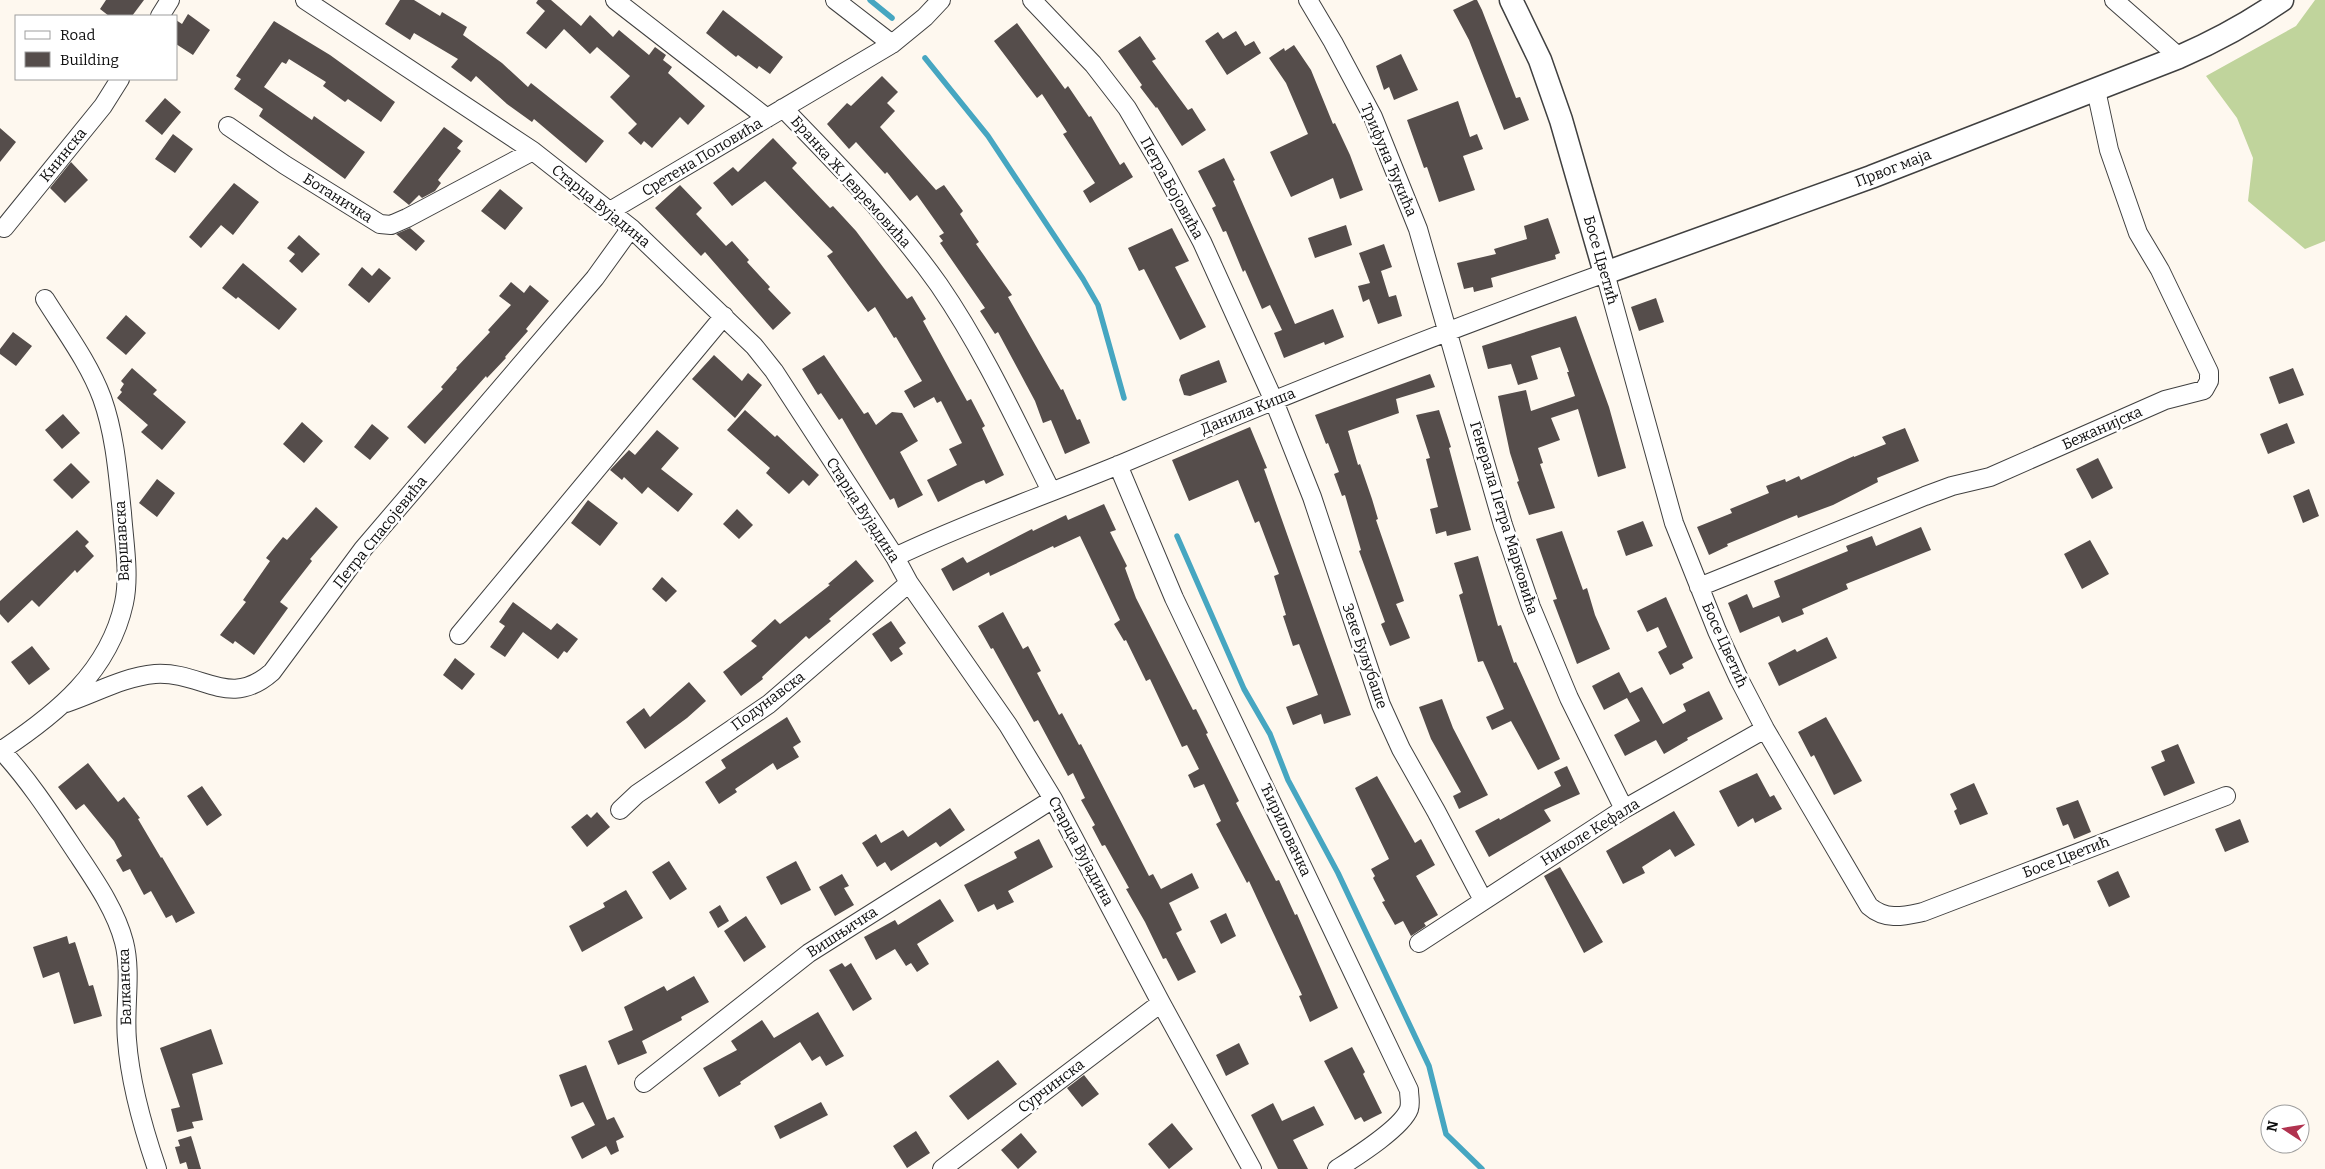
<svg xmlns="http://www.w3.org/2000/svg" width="2325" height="1169" font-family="Bitter,serif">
<rect width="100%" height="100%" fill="#fef8ef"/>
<path fill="#c0d49c" d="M2315 0H2325V241L2305 249 2248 201 2253 158 2237 118 2206 76 2296 26Z"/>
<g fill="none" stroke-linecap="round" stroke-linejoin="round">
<path stroke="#46a6c1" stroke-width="5.5" d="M870 0 892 18
M925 58 988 136 1083 279 1098 305 1124 398
M1177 536 1244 689 1270 734 1288 780 1338 873 1429 1066 1446 1134 1482 1169"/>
</g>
<path fill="#554d4b" d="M106 0H144L132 16H109L100 9Z
M400 0H414L440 16 442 12 467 27 463 35 502 63 528 87 531 83 604 141 586 163 534 119 532 122 507 104 476 76 471 82 451 67 458 59 414 33 410 40 385 24Z
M538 0H551L581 26 590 15 613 37 619 30 649 55 655 47 666 55 663 60 672 67 668 73 705 106 688 125 680 117 652 148 644 141 641 145 628 133 637 124 610 97 630 76 597 47 590 54 564 29 546 49 526 33 545 11 536 3Z
M1474 0H1477L1482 10 1516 98 1520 97 1529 120 1504 130 1469 40 1453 10Z
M723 10 783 57 770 74 759 66 757 69 738 55 736 57 706 33Z
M188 14 210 30 193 55 176 44V20L182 24Z
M274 21 330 55 395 102 381 122 348 99 345 102 323 86 326 82 289 59 286 64 282 62 264 87 312 120 314 116 365 152 345 179 259 116 263 109 234 89 241 79 236 76Z
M1017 23 1065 89 1068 86 1089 117 1091 116 1120 165 1124 162 1133 177 1090 203 1083 191 1095 183 1063 134 1067 132 1042 94 1037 98 994 41Z
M1236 31 1245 46 1254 41 1261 53 1227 75 1205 41 1218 32 1223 39Z
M1140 36 1156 59 1152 61 1188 110 1192 108 1206 130 1182 146 1157 107 1156 108 1140 87 1142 85 1118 51Z
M1294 45 1311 70 1333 124 1335 123 1350 155 1363 190 1340 199 1333 178 1291 197 1270 152 1308 134 1286 83 1269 58 1284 48 1285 51Z
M1401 54 1418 90 1394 100 1389 87 1384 90 1376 66Z
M882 76 898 92 887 103 895 111 880 127 936 190 944 185 963 211 960 214 979 242 976 244 1012 295 1008 297 1061 390 1063 389 1077 420 1080 419 1090 443 1065 454 1051 420 1043 423 1035 401 998 332 995 334 980 311 985 308 940 243 943 241 939 236 944 233 917 195 910 201 887 172 885 174 856 142 849 149 827 124 847 103 851 106Z
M165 98 181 112 162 135 145 121Z
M1458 101 1470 137 1477 134 1483 149 1463 156 1475 190 1439 202 1427 167 1424 168 1407 120Z
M444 127 463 141 457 148 461 151 438 180 441 183 435 191 422 198 419 195 409 205 393 192Z
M0 128 16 142 0 162Z
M173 134 193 149 175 173 155 159Z
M773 138 797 163 792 168 830 208 833 206 856 231 907 299 912 296 926 319 923 321 967 401 971 399 985 426 982 428 1004 475 986 484 984 480 976 483 938 502 927 480 957 465 949 449 962 443 941 401 937 403 934 397 914 408 904 391 922 381 896 337 894 338 875 307 868 312 827 256 833 252 765 181 732 206 713 183 733 167 738 172Z
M1224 158 1235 180 1233 181 1295 324 1333 309 1344 337 1325 345 1324 342 1284 358 1274 333 1282 330 1270 305 1262 309 1245 270 1243 272 1226 231 1223 232 1212 208 1216 206 1198 171Z
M71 162 88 180 65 203 50 188Z
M234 183 259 202 233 235 221 225 201 248 189 237Z
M680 185 702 208 696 214 726 246 732 241 749 260 747 262 770 287 768 289 791 313 773 330 705 252 701 256 655 208Z
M500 189 523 208 505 230 481 211Z
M1548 218 1560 253 1555 255 1556 259 1491 278 1493 287 1474 292 1473 287 1464 289 1457 263 1496 254 1494 249 1527 239 1524 226Z
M1346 225 1352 245 1315 258 1308 238Z
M410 228 425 241 416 251 396 234Z
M1172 228 1189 261 1175 267 1206 327 1180 340 1144 269 1139 271 1128 248Z
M299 235 320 254 302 273 289 261 295 254 287 248Z
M1384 244 1392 267 1381 271 1389 297 1396 295 1402 316 1378 324 1369 299 1363 302 1358 286 1370 283 1359 253Z
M243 263 297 309 279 330 238 297 236 299 222 288Z
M362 267 372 276 379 268 391 278 369 303 348 285Z
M511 282 524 293 530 285 549 301 526 329 528 331 505 357 506 358 487 378 486 376 425 444 407 427 443 389 441 387 457 369 456 368 490 332 488 330 511 305 499 296Z
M1656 298 1664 322 1639 331 1631 307Z
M126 315 146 333 126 355 106 338Z
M1576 316 1609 407 1626 468 1598 477 1578 409 1551 418 1560 440 1538 448 1543 463 1540 464 1555 508 1529 515 1517 482 1519 481 1510 453 1498 396 1526 390 1531 411 1575 396 1567 372H1569L1560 347 1531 356 1538 379 1518 385 1511 364 1488 369 1482 346Z
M13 332 32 346 16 366 0 354V349Z
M714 355 742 381 748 373 762 385 735 418 692 379Z
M824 355 864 414 868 412 876 425 892 412 902 413 918 441 900 452 923 495 898 508 894 498 890 500 842 418 839 420 821 393 818 395 802 369Z
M1219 360 1227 382 1190 396 1184 395 1179 380 1181 375Z
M132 368 157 390 153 394 186 422 162 450 141 432 148 425 117 398 122 392 120 390 124 384 121 381Z
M2293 368 2304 395 2279 404 2269 377Z
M1430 374 1435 387 1396 399 1399 413 1348 431 1358 465 1360 464 1372 499 1378 519 1376 520 1404 601 1396 604 1410 638 1390 646 1381 624 1385 622 1359 551 1361 550 1345 495 1342 496 1334 474 1339 472 1328 443 1326 444 1315 415Z
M745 410 775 437 777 435 819 475 809 486 803 480 789 494 766 473 770 468 727 430Z
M1439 410 1451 447 1449 448 1471 530 1447 536 1446 531 1436 534 1430 509 1438 507 1426 459 1430 458 1416 415Z
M63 414 80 433 62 449 45 430Z
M302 422 323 441 304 463 283 444Z
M2287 423 2295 443 2268 454 2260 434Z
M372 424 389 438 370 460 354 447Z
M1250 427 1267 468 1264 469 1351 715 1324 724 1321 714 1293 725 1286 707 1318 695 1299 644 1293 646 1283 616 1286 615 1274 576 1279 574 1259 521 1255 523 1238 480 1189 501 1172 460Z
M1905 428 1919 461 1877 478 1878 482 1833 505 1798 518 1797 515 1727 544 1728 546 1709 555 1697 527 1732 513 1730 509 1769 493 1766 486 1785 479 1786 482 1799 476 1801 480 1854 456V457L1886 444 1882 437Z
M657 430 679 448 661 469 693 494 678 512 648 487 642 494 624 477 622 480 610 470 629 450 635 455Z
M2098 458 2113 488 2092 499 2076 469Z
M71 463 90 482 72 499 53 480Z
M157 479 175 493 157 517 139 503Z
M2309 489 2319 516 2303 523 2293 496Z
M588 500 618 523 600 546 571 523Z
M1104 504 1116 530 1110 532 1127 566 1125 568 1136 598 1193 710 1196 709 1208 733 1206 734 1239 801 1236 803 1276 881 1279 880 1295 915 1297 914 1338 1008 1310 1022 1299 996 1302 995 1249 881 1247 883 1216 824 1221 821 1204 784 1194 788 1188 775 1199 769 1187 745 1182 747 1150 679 1146 681 1126 640 1124 641 1114 624 1120 620 1080 536 1054 548 1053 546 990 576 989 572 953 591 941 569 963 557 967 563 1032 529 1033 531 1066 515 1068 520Z
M316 507 338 527 310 559 312 561 280 602 288 608 254 655 235 641 233 644 220 635 246 602 243 600 270 561 266 558 283 537 287 540Z
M737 509 753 525 739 539 723 524Z
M1643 521 1653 546 1626 556 1617 531Z
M1921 527 1931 550 1846 584 1848 589 1802 609 1804 614 1782 623 1779 616 1740 633 1728 603 1747 594 1753 608 1780 597 1774 581 1848 551 1846 546 1872 536 1876 546Z
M77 530 89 542 85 546 94 556 77 573 75 570 39 607 32 600 8 623 0 614V601Z
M1562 531 1583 590 1587 588 1595 615 1610 649 1577 664 1553 600 1557 599 1536 539Z
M2090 540 2109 574 2082 589 2064 554Z
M1478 556 1498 626 1501 625 1514 663 1516 662 1560 759 1538 770 1511 721 1492 730 1486 717 1504 709 1483 661 1478 662 1459 595 1463 593 1454 563Z
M856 560 874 581 829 619 831 621 809 639 806 636 762 677 763 679 741 696 723 672 757 646 751 641 775 619 780 624 830 585 828 584Z
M662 577 677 591 666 602 652 589Z
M1666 597 1693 658 1682 664 1684 668 1670 675 1658 652 1667 647 1658 627 1647 632 1637 611Z
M513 602 551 630 557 623 578 639 567 653 564 651 558 659 523 632 505 657 490 647 505 626 499 622Z
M1003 612 1023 649 1028 646 1041 671 1037 673 1059 715 1062 713 1079 745 1081 744 1149 876 1153 874 1161 889 1192 873 1199 888 1169 903 1182 930 1176 933 1196 972 1178 981 1166 958 1163 959 1145 922 1126 889 1129 888 1105 845 1102 846 1092 827 1095 825 1081 800 1085 798 1073 773 1068 776 1038 720 1034 722 993 648 991 649 978 626Z
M891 621 906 643 899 648 903 654 891 662 872 634Z
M1827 637 1837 658 1779 686 1768 663 1795 649 1797 652Z
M32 646 50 669 29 685 11 662Z
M455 658 475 674 462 690 443 675Z
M1619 672 1630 693 1642 687 1663 724 1686 711 1683 704 1709 691 1723 719 1687 738 1688 740 1664 754 1656 740 1625 756 1614 735 1640 721 1627 698 1604 710 1592 686Z
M689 682 706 701 687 718 645 749 626 722 644 708 650 717Z
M1442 699 1453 728 1488 795 1459 809 1453 796 1461 792 1431 739 1419 707Z
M787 717 801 742 793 747 799 757 777 770 773 763 735 789 737 792 719 804 705 782 726 768 721 760Z
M1826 717 1862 781 1834 795 1814 755 1811 757 1798 732Z
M2178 744 2195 783 2164 796 2151 767 2165 761 2161 751Z
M88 763 118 802 124 797 140 818 138 819 161 858 162 857 195 913 176 923 172 915 166 918 151 891 144 895 130 869 123 872 116 860 122 856 114 841 84 804 76 810 58 787Z
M1567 766 1580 794 1544 810 1551 821 1489 857 1475 831 1499 818 1500 820 1561 786 1554 772Z
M1757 773 1770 797 1774 795 1782 809 1755 823 1753 818 1738 827 1719 791Z
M1377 776 1415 843 1421 839 1435 865 1416 876 1438 915 1424 923 1426 926 1411 936 1403 921 1395 925 1382 902 1385 901 1373 878 1375 876 1371 869 1389 859 1355 788Z
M1974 783 1988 814 1960 825 1954 811 1957 809 1950 794Z
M202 786 222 815 207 826 187 796Z
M2078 800 2091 832 2074 839 2068 824 2063 826 2056 808Z
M950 808 965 830 940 847 936 842 891 871 885 862 877 867 862 843 876 834 881 843 903 830 908 837Z
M1674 811 1695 845 1675 857 1670 849 1642 867 1645 873 1623 884 1606 851Z
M597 812 610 827 587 847 571 827 587 814 591 818Z
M2240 819 2249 842 2225 852 2215 829Z
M1039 839 1053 867 1008 891 1014 902 997 910 994 904 978 912 964 885 1017 858 1014 852Z
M669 861 687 889 670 900 652 872Z
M796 861 811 890 781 905 766 877Z
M1560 867 1603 942 1584 953 1544 876Z
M2118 871 2130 897 2109 907 2097 881Z
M842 874 849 886 844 888 854 905 835 916 819 887Z
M626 890 643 918 582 952 569 926 605 907 603 903Z
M940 899 954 921 917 944 929 964 917 972 911 963 906 966 895 949 876 960 864 937 895 920 898 925Z
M720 905 729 921 718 928 709 912Z
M1226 913 1236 936 1221 944 1210 921Z
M746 916 766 947 744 962 724 931Z
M67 936 69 944 75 942 89 986 93 985 102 1016 74 1024 59 972 43 978 33 947Z
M842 963 845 967 851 963 872 999 853 1011 829 970Z
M694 976 709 1002 681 1017 682 1020 642 1041 647 1053 618 1065 608 1041 633 1030 624 1007 664 986 667 991Z
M818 1012 844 1056 826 1066 820 1056 812 1061 800 1042 740 1082 741 1084 719 1097 703 1068 737 1050 731 1041 762 1020 774 1038Z
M211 1029 223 1064 192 1074 203 1120 192 1122 194 1128 177 1132 171 1109 180 1107 160 1048Z
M1239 1043 1249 1064 1226 1076 1216 1055Z
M1352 1047 1365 1072 1363 1074 1382 1113 1364 1122 1361 1117 1355 1120 1324 1061Z
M998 1060 1017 1084 968 1120 949 1096Z
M586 1065 607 1120 614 1117 624 1137 616 1141 619 1151 611 1155 606 1146 582 1159 571 1137 595 1125 583 1102 571 1107 559 1075Z
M1084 1075 1099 1094 1082 1107 1067 1088Z
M821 1102 828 1115 780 1139 774 1126Z
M1273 1103 1282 1121 1314 1106 1324 1125 1293 1140 1308 1169H1278L1251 1115Z
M1172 1123 1193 1149 1169 1169 1148 1144Z
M916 1131 930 1153 907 1168 893 1146Z
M1021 1133 1037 1152 1018 1169 1001 1150Z
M191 1136 193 1142 201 1169H188L186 1162 180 1164 175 1147 180 1146 178 1140Z"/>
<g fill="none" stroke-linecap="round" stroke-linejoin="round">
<defs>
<path id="minor" d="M305 0 533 151 631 228 754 346 774 371 895 557 909 583 1008 725 1053 799 1161 1003 1252 1169
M615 0 767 118
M835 0 892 44
M1032 0 1093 64 1127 108 1163 169 1202 242 1274 401 1312 497 1381 705 1401 749 1436 811 1483 900
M1308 0 1333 42 1373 117 1418 229 1503 525 1531 607 1569 698 1624 809
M2114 0 2179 57
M160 16 170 0
M783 108C838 165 893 220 939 285 983 349 1016 421 1051 491
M228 126 285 165 380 224 391 225 407 218 533 151
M610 211 892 44 925 17 941 0
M4 228 103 106 120 79
M1118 465 1174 598 1409 1090C1409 1096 1411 1103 1409 1109 1402 1128 1354 1158 1337 1169
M895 557C970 521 1049 494 1126 462 1284 395 1444 331 1605 273L1674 523 1717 631 1739 679 1765 729 1869 906C1886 921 1904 916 1923 912L2226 796
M1699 587 1925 496 1952 486 1990 477 2165 400 2204 390 2209 381V372L2160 270 2138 233 2109 150 2096 90
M459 635 724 316
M66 703C96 693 123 677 155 674 203 671 229 710 272 672L363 549 595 278 631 228
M0 749C30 781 54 819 78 855 96 882 116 911 124 942 132 973 124 1008 127 1040 130 1083 143 1128 157 1169
M2 750C56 714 109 672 124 603 130 575 124 542 122 513 118 475 115 434 102 398 89 363 65 331 45 299
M620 810 637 794 769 704 909 583
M1419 943 1624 809 1765 729
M644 1083 809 953 1053 799
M942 1169 1161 1003"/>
<path id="tertiary" d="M1511 0 1540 60 1561 120 1605 273 1871 177 2179 57C2216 41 2249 23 2282 0"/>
</defs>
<use href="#minor" stroke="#404040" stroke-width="20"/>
<use href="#tertiary" stroke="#404040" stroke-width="25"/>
<use href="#minor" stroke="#fff" stroke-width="18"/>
<use href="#tertiary" stroke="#fff" stroke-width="22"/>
</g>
<g text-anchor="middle" stroke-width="5" stroke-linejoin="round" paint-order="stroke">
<g font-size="15" fill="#0d0d0d" stroke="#fff">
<text transform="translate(63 155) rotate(-51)" y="5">Книнска</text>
<text transform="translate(702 157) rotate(-31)" y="5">Сретена Поповића</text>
<text transform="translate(1389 160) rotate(67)" y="5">Трифуна Ђукића</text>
<text transform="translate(1893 168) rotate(-21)" y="5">Првог маја</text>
<text transform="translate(851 182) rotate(48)" y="5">Бранка Ж. Јевремовића</text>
<text transform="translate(1172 188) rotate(61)" y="5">Петра Бојовића</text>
<text transform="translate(338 198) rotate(32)" y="5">Ботаничка</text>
<text transform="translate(601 206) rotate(39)" y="5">Старца Вујадина</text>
<text transform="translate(1601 260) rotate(74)" y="5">Босе Цветић</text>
<text transform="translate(1248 411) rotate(-22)" y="5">Данила Киша</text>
<text transform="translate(2102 428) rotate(-24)" y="5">Бежанијска</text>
<text transform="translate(863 510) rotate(57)" y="5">Старца Вујадина</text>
<text transform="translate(1504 518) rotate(73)" y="5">Генерала Петра Марковића</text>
<text transform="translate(380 532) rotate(-51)" y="5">Петра Спасојевића</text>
<text transform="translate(122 541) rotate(-93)" y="5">Варшавска</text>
<text transform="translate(1725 645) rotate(66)" y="5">Босе Цветић</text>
<text transform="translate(1365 656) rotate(71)" y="5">Зеке Буљубаше</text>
<text transform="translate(768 701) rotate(-37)" y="5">Подунавска</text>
<text transform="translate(1286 830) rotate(65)" y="5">Ћириловачка</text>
<text transform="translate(1590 832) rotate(-32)" y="5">Николе Кефала</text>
<text transform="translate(1081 851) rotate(62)" y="5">Старца Вујадина</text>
<text transform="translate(2066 857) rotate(-21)" y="5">Босе Цветић</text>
<text transform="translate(842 932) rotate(-33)" y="5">Вишњичка</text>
<text transform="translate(125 987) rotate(-92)" y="5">Балканска</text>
<text transform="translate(1051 1086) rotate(-37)" y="5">Сурчинска</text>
</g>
</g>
<rect x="15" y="15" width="162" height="65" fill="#ffffff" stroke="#9e9e9e"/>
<rect x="25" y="31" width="25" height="8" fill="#ffffff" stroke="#9e9e9e"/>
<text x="60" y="40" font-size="15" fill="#0d0d0d">Road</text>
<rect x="25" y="52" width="25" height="15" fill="#554d4b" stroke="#9e9e9e"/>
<text x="60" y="65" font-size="15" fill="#0d0d0d">Building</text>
<g transform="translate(2285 1129) rotate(282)"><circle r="24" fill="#ffffff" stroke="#9e9e9e"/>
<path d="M0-4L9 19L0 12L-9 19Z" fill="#b1324f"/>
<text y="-8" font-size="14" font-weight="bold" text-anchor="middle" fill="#0d0d0d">N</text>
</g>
</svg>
